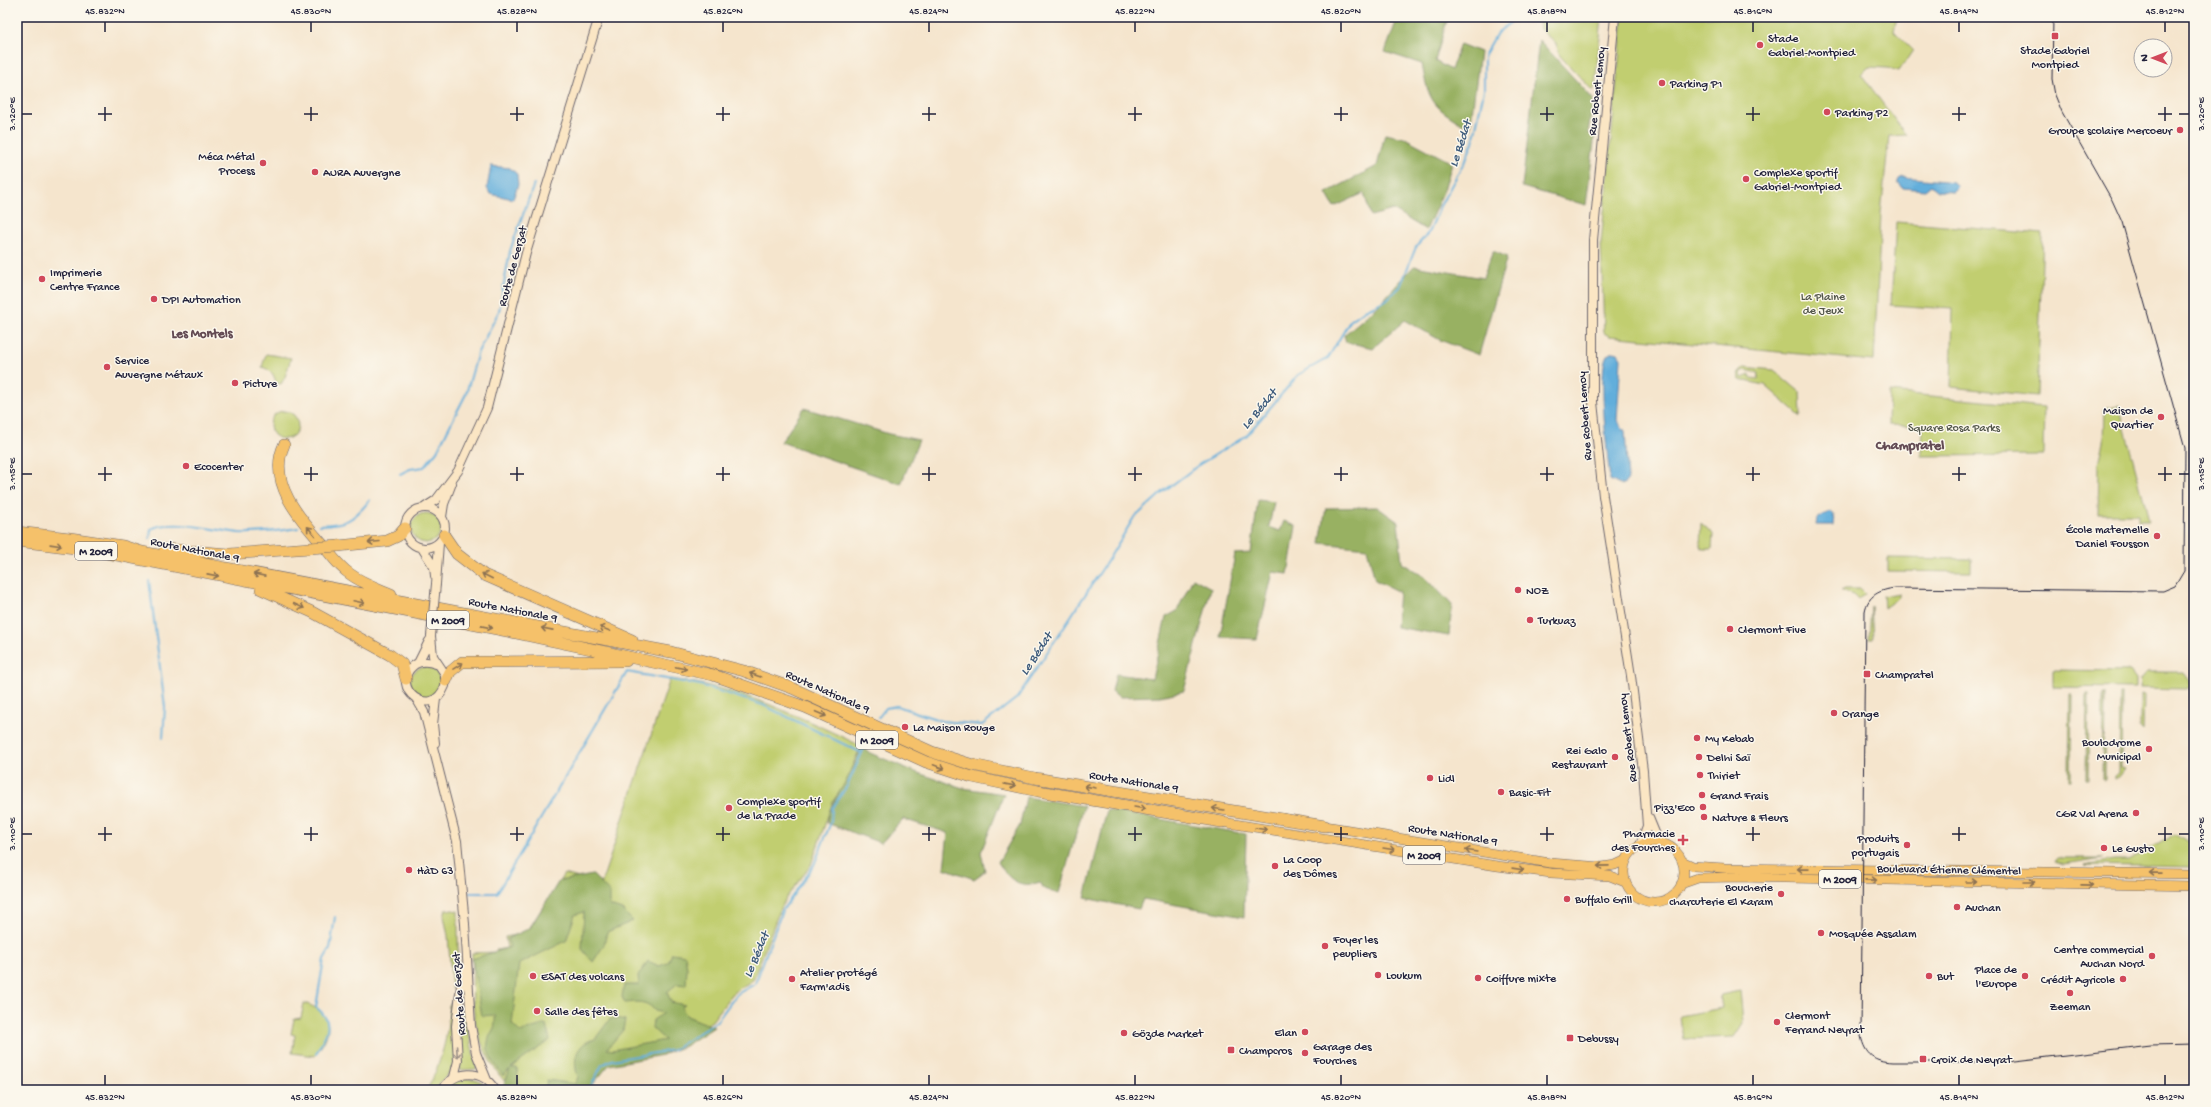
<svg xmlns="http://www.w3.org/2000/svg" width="2211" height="1107" font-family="'Gochi Hand',sans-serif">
<rect width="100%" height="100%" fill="#fbf7ec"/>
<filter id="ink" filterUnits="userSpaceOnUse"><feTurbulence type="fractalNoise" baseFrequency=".025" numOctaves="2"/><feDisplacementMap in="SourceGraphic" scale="8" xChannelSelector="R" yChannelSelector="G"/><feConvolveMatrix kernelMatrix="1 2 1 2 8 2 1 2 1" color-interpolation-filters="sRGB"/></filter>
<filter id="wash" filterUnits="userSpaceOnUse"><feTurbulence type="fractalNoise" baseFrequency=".012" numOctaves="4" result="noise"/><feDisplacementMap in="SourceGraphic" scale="16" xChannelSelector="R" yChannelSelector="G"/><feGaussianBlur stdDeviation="0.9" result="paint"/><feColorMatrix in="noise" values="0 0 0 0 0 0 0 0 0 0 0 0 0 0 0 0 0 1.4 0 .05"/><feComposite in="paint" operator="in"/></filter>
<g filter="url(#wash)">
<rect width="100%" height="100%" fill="#f5e5cd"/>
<path fill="#c1ce70" stroke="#727856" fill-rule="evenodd" d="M1537 17H1602L1595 85 1593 91 1560 56 1556 44 1540 29Z
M1623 17H1897L1894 31 1913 50 1899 71 1887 68 1869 67 1861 74 1906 135 1889 136 1881 213 1874 361 1609 336 1604 333 1601 243Z
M1896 222 2043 234 2037 396 1951 387 1953 309 1891 305Z
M266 354 291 358 285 377 281 384 276 383C274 374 271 370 262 367Z
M1744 367 1774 370 1800 392 1801 417 1765 385 1740 380 1738 373ZM1745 370 1759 373 1758 379 1750 378V375L1742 378 1740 372Z
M1889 392 2044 407 2043 455 1921 456 1922 426 1888 425Z
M2119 406 2149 520H2139V514H2098L2099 463 2104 442 2105 409Z
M270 425a14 14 0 1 1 28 0a14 14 0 1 1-28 0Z
M411 528a15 15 0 1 1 30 0a15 15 0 1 1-30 0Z
M1701 523 1713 534 1712 549H1703L1700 547Z
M1888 558 1971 559V572L1888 571Z
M1845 589H1860L1865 594 1858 600 1853 595 1841 591Z
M1899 593V597L1884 608 1883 596Z
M1871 606 1873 639H1869Z
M410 682a15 15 0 1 1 30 0a15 15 0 1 1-30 0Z
M2053 670 2130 671 2136 679V688L2053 687Z
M2147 672H2184L2190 680 2191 687 2186 689 2140 688 2141 679Z
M670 679C737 686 801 717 861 746L843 787 833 801 811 865 786 898 777 917 753 980 734 992 712 1021 669 1048 610 1056 586 1090H514C495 1075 481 1048 476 1024 471 1006 473 974 472 953L496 952V950L507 948 505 937 526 933 564 874 601 884Z
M2070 694H2072L2071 780H2069Z
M2087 694H2089L2088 779H2086Z
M2103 694H2105L2104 780H2102Z
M2120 694H2122L2121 768 2125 769 2119 777 2114 779V776L2119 773Z
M2140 695H2144L2143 730 2140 727Z
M2175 834 2194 846V867L2085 865 2114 860H2129Z
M2057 858H2103L2064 864 2055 861Z
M446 909 458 911V986L456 991 452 988 448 936 444 916Z
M1740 991 1743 1023 1734 1037 1683 1039 1680 1016 1722 1008 1720 995Z
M463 995H466L469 1034 477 1069 459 1070 460 1026Z
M453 1002 457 1005 455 1064C450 1074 441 1080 435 1090H427C441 1063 449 1035 449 1005Z
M304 1003C320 1008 333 1018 326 1037 324 1044 318 1050 315 1056L292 1053 295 1035 291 1034 294 1019 301 1018Z
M464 1078C476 1079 482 1081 490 1090H446L455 1081Z"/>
<path fill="#98b162" stroke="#5d6a4e" d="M1398 17H1448L1435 61 1451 70 1460 44 1480 52 1470 129C1435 107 1429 106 1422 64L1385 52Z
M1539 40 1593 99 1588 133 1595 134 1586 205 1522 187Z
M1385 134 1405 138 1452 163 1444 190 1426 230 1393 210 1371 216 1364 193 1334 207 1326 193 1377 166Z
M1493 251 1507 257 1479 355 1440 340 1405 320 1373 348 1346 342 1344 335 1376 308 1414 266 1483 278Z
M804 408 889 434 919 440 901 484 781 442Z
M1258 500 1274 502 1269 527 1280 531 1284 521 1296 526 1288 574 1273 572 1257 639 1220 637 1235 554 1251 553Z
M1377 507 1398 522 1402 563 1425 577 1452 605 1449 636 1396 627 1399 592 1375 580 1367 548 1320 543 1326 508Z
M1193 578 1211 588 1184 691 1160 696 1119 697 1112 691 1116 674 1152 679 1166 617 1177 611Z
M861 746 870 753 918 773 963 788 1004 794 981 852 985 871 974 879 944 868 948 833 903 819 881 843 827 823C828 808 836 799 843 786 850 774 857 760 861 746Z
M1026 797 1084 806 1059 893 1044 889 1040 882C1019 889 1009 880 998 862L1020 825Z
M1107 810 1246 834 1244 917 1143 899 1139 909 1085 898Z
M593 875 610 893V906L622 910 633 921 607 932 604 945 593 962 582 949 584 912 575 915 566 941 519 964 512 1024 520 1032 546 1024 550 1040 511 1068H517L519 1090H502L510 1069 503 1076C497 1067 485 1053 488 1042 491 1028 496 1033 495 1015L482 1016 472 959 510 947 507 939 530 928 559 881Z
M672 953 685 955 687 968 686 985 677 984 667 992 671 1002 685 1005 681 1007 687 1016 714 1027 685 1046 662 1055 609 1065 588 1090H545L547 1080 575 1084 578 1077C572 1060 576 1043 595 1039L610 1019 617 1018 625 1020 623 1030 607 1049 612 1050 665 1040 652 1028 653 1020 664 1013 655 1011C647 1000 637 1002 625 1003L622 997 624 985H639L638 976 648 961 659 966 668 963Z"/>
<path fill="#62aedb" stroke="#42688b" d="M491 166 510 168 517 174 518 185 513 199 490 194 487 188Z
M1903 177 1954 182 1958 187 1953 192 1938 191 1931 185 1925 190 1903 188 1898 182 1899 179Z
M1614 352 1618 353 1621 358 1617 420 1625 431 1628 479 1625 483 1620 485 1610 480C1608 458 1597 371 1607 355Z
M1831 511 1834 515 1833 525H1816L1817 519Z"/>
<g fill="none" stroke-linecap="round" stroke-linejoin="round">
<path stroke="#62aedb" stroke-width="2" d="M400 474 410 469 424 467 437 451 466 394 478 352 499 311 510 251 534 184
M319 525C346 524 352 522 370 500
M150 538 151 529C170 518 217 531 239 533 259 534 279 531 298 528
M149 581 165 707 163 738
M878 718 886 708 897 706 942 721 982 725 1017 698 1110 557 1133 519 1164 491 1200 464 1246 436 1298 375 1328 358 1350 321 1365 310 1386 300 1400 287 1416 247 1430 231 1440 206 1466 159 1473 142 1484 90V56L1497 33 1517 17
M469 893H497L627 672 700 685 763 705 862 753
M316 1054C325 1035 337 1024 316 1007L324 959 330 949 335 917
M589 1090 602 1065 612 1060 673 1050 717 1021 737 994 755 984 782 911 814 865 831 822 832 808 847 786 864 748"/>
</g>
</g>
<g filter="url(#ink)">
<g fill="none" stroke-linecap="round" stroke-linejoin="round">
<defs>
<path id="secondary" d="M1615 17 1593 240V402L1603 496 1631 676 1643 771 1647 826 1640 845
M425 507 436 500 458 471 487 408 526 253 599 17
M405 528a20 20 0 1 1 40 0a20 20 0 1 1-40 0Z
M442 517 444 504 452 483
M422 548 434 567 435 576
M436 584 439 543
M431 636 433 656 445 674V686C431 722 389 687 413 666 420 660 428 661 436 664
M418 663 429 641
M417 700 424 712 457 841 465 924 471 1026 476 1053 487 1080
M435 743 433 724 436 699
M1649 818 1656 835 1664 844
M454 1077 458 1061 456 1026 463 969
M442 1090C454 1070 483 1068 495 1090"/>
<path id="primary" d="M1222 822 1497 866 1551 873 1610 876 1625 882
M1325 826 1550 863 1602 867 1615 865 1626 860
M1624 872a30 30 0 1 1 60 0a30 30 0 1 1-60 0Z
M1682 861 1693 866 1725 868 2194 874
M1681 884 1698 878 1734 877 2194 886"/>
<path id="highway" d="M284 445C267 482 300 519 323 545 331 555 339 567 350 574 362 583 377 588 391 594
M17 532 70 538 123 546 142 552 671 652 744 671 792 688 932 752 973 765 1035 778 1325 826
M444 535 457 554 484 575 632 640
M17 541 91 550 507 631 713 675 805 707 926 762 972 777 1038 791 1222 822
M338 546 387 541 398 536 405 528
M165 549 230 554 310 548
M261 589 312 612 390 655 402 664 406 679
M446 681 450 672 462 662 626 661"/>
</defs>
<use href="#secondary" stroke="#6c666e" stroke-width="10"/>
<use href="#primary" stroke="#6c666e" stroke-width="10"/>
<use href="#highway" stroke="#6c666e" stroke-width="12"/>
<use href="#secondary" stroke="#fbe6c4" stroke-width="8"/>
<use href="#primary" stroke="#f5c16b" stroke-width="9"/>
<use href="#highway" stroke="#f5c16b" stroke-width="11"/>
<path stroke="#22223b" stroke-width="1" d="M2053 17 2052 79 2055 95 2062 112 2112 200 2122 222 2185 448 2184 571 2175 586 2163 591 1895 588C1880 590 1868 595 1865 611L1861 1036C1865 1055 1874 1061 1893 1062H2006L2151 1045 2194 1044"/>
<defs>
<path id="secondary-bridge" d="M431 636 436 584"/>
<path id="highway-bridge" d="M310 548 338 546"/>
</defs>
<use href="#secondary-bridge" stroke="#6c666e" stroke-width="10" stroke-linecap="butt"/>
<use href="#highway-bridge" stroke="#6c666e" stroke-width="12" stroke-linecap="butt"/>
<use href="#secondary-bridge" stroke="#fbe6c4" stroke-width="8"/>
<use href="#highway-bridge" stroke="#f5c16b" stroke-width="11"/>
</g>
<defs><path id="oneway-shaft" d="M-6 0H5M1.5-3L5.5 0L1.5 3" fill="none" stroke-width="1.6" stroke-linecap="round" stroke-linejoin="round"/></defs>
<g stroke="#8c7253">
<use href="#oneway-shaft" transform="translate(311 531) rotate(-130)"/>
<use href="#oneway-shaft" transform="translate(374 542) rotate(175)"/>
<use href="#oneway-shaft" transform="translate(56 545) rotate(8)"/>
<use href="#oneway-shaft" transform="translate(213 575) rotate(11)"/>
<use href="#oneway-shaft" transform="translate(259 575) rotate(-169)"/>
<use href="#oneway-shaft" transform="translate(487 576) rotate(-153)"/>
<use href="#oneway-shaft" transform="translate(359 602) rotate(12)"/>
<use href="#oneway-shaft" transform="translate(299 606) rotate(25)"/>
<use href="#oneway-shaft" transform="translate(487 627) rotate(11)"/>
<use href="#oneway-shaft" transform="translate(547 629) rotate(-169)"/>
<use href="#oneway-shaft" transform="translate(605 629) rotate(-158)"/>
<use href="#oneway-shaft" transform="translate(458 666) rotate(-32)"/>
<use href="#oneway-shaft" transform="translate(681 668) rotate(12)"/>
<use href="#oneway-shaft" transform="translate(755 675) rotate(-161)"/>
<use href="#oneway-shaft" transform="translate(821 714) rotate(23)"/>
<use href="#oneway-shaft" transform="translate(939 767) rotate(21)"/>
<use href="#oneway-shaft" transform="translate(1010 785) rotate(11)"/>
<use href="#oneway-shaft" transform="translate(1090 787) rotate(-170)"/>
<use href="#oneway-shaft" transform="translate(1140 808) rotate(10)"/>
<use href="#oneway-shaft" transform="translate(1218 809) rotate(-171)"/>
<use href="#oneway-shaft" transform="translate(1261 829) rotate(9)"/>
<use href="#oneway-shaft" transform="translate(1389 849) rotate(9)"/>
<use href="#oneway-shaft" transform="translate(1471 851) rotate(-171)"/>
<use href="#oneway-shaft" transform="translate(1603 866) rotate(179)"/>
<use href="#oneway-shaft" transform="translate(1518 869) rotate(8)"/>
<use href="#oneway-shaft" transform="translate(1803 869) rotate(-179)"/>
<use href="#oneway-shaft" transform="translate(2155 873) rotate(-179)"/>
<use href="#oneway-shaft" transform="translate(1871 880) rotate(1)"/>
<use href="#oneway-shaft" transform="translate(1971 882)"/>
<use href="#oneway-shaft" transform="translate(2029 882)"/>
<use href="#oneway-shaft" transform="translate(2087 885) rotate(1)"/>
</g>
<use stroke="#998e86" href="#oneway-shaft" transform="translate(457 1052) rotate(86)"/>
</g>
<path fill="none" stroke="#22223b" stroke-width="1.5" d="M105 22V32M311 22V32M517 22V32M723 22V32M929 22V32M1135 22V32M1341 22V32M1547 22V32M1753 22V32M1959 22V32M2165 22V32M105 107V121M311 107V121M517 107V121M723 107V121M929 107V121M1135 107V121M1341 107V121M1547 107V121M1753 107V121M1959 107V121M2165 107V121M22 114H32M98 114H112M304 114H318M510 114H524M716 114H730M922 114H936M1128 114H1142M1334 114H1348M1540 114H1554M1746 114H1760M1952 114H1966M2158 114H2172M2179 114H2189M105 467V481M311 467V481M517 467V481M723 467V481M929 467V481M1135 467V481M1341 467V481M1547 467V481M1753 467V481M1959 467V481M2165 467V481M22 474H32M98 474H112M304 474H318M510 474H524M716 474H730M922 474H936M1128 474H1142M1334 474H1348M1540 474H1554M1746 474H1760M1952 474H1966M2158 474H2172M2179 474H2189M105 827V841M311 827V841M517 827V841M723 827V841M929 827V841M1135 827V841M1341 827V841M1547 827V841M1753 827V841M1959 827V841M2165 827V841M22 834H32M98 834H112M304 834H318M510 834H524M716 834H730M922 834H936M1128 834H1142M1334 834H1348M1540 834H1554M1746 834H1760M1952 834H1966M2158 834H2172M2179 834H2189M105 1075V1085M311 1075V1085M517 1075V1085M723 1075V1085M929 1075V1085M1135 1075V1085M1341 1075V1085M1547 1075V1085M1753 1075V1085M1959 1075V1085M2165 1075V1085"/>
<g fill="#d1495b" stroke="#fbf7ec" stroke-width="1.5">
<rect x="2051" y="32" width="8" height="8" rx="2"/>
<circle cx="1760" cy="45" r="4"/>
<circle cx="1662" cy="83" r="4"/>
<circle cx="1827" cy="112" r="4"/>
<circle cx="2180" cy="130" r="4"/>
<circle cx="263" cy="163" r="4"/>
<circle cx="315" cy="172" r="4"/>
<circle cx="1746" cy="179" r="4"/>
<circle cx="42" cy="279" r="4"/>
<circle cx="154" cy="299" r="4"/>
<circle cx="107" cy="367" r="4"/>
<circle cx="235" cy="383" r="4"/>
<circle cx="2161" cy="417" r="4"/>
<circle cx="186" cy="466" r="4"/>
<circle cx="2157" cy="536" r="4"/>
<circle cx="1518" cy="590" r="4"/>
<circle cx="1530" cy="620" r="4"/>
<circle cx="1730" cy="629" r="4"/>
<rect x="1863" y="670" width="8" height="8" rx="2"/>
<circle cx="1834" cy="713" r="4"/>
<circle cx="905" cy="727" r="4"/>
<circle cx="1697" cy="738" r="4"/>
<circle cx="2149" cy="749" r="4"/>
<circle cx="1615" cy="757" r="4"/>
<circle cx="1699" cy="757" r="4"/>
<circle cx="1700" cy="775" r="4"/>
<circle cx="1430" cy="778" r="4"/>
<circle cx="1501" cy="792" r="4"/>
<circle cx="1702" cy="795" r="4"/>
<circle cx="1703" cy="807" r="4"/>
<circle cx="729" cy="808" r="4"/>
<circle cx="2136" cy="813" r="4"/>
<circle cx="1704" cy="817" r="4"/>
<path d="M1681 834h4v4h4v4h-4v4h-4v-4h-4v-4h4z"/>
<circle cx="1907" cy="845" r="4"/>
<circle cx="2104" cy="848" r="4"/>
<circle cx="1275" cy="866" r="4"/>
<circle cx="409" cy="870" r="4"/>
<circle cx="1781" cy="894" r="4"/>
<circle cx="1567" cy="899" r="4"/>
<circle cx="1957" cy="907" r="4"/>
<circle cx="1821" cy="933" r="4"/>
<circle cx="1325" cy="946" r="4"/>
<circle cx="2152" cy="956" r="4"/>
<circle cx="1378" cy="975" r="4"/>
<circle cx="533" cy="976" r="4"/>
<circle cx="1929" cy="976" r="4"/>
<circle cx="2025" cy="976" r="4"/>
<circle cx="1478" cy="978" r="4"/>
<circle cx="792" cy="979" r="4"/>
<circle cx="2123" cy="979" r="4"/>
<circle cx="2070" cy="993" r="4"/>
<circle cx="537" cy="1011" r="4"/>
<circle cx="1777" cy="1022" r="4"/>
<circle cx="1305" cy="1032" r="4"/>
<circle cx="1124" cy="1033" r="4"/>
<rect x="1566" y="1034" width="8" height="8" rx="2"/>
<rect x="1227" y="1046" width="8" height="8" rx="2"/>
<circle cx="1305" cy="1053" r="4"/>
<rect x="1919" y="1055" width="8" height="8" rx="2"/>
</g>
<g text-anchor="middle" stroke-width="3" stroke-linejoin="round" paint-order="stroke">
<g fill="#fbf7ec" stroke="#636270" stroke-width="1">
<rect x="75" y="542" width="42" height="18" rx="3"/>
<rect x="427" y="611" width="42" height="18" rx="3"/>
<rect x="856" y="731" width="42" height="18" rx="3"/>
<rect x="1403" y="846" width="42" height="18" rx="3"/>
<rect x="1819" y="870" width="42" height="18" rx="3"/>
</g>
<g font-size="11" font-weight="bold" fill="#22223b">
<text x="96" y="555">M 2009</text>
<text x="448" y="624">M 2009</text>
<text x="877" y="744">M 2009</text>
<text x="1424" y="859">M 2009</text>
<text x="1840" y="883">M 2009</text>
</g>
<g font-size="12" fill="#22223b" stroke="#fbf7ec" text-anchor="start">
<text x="1768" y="42">Stade<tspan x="1768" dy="14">Gabriel-Montpied</tspan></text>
<text x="2055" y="54" text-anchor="middle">Stade Gabriel<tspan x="2055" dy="14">Montpied</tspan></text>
<text x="1670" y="87">Parking P1</text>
<text x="1835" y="116">Parking P2</text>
<text x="2172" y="134" text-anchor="end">Groupe scolaire Mercoeur</text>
<text x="255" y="160" text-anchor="end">Méca Métal<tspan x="255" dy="14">Process</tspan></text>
<text x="323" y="176">AURA Auvergne</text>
<text x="1754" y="176">Complexe sportif<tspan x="1754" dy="14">Gabriel-Montpied</tspan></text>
<text x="50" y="276">Imprimerie<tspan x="50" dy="14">Centre France</tspan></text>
<text x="162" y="303">DPI Automation</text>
<text x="115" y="364">Service<tspan x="115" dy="14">Auvergne Métaux</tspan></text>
<text x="243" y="387">Picture</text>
<text x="2153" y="414" text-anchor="end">Maison de<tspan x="2153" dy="14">Quartier</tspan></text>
<text x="194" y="470">Ecocenter</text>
<text x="2149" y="533" text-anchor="end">École maternelle<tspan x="2149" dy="14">Daniel Fousson</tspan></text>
<text x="1526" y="594">NOZ</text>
<text x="1538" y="624">Turkuaz</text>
<text x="1738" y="633">Clermont Five</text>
<text x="1875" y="678">Champratel</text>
<text x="1842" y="717">Orange</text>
<text x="913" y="731">La Maison Rouge</text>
<text x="1705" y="742">My Kebab</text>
<text x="2141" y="746" text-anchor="end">Boulodrome<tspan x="2141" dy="14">Municipal</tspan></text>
<text x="1607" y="754" text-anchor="end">Rei Galo<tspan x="1607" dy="14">Restaurant</tspan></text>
<text x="1707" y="761">Delhi Saï</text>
<text x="1708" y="779">Thiriet</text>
<text x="1438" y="782">Lidl</text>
<text x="1509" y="796">Basic-Fit</text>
<text x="1710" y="799">Grand Frais</text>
<text x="737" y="805">Complexe sportif<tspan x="737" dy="14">de la Prade</tspan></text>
<text x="1695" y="811" text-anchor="end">Pizz'Eco</text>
<text x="2128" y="817" text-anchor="end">CGR Val Arena</text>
<text x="1712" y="821">Nature &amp; Fleurs</text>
<text x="1675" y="837" text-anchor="end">Pharmacie<tspan x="1675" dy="14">des Fourches</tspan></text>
<text x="1899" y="842" text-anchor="end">Produits<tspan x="1899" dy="14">portugais</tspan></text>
<text x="2112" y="852">Le Gusto</text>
<text x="1283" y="863">La Coop<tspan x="1283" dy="14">des Dômes</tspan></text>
<text x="417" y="874">HàD 63</text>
<text x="1773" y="891" text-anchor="end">Boucherie<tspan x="1773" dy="14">charcuterie El Karam</tspan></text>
<text x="1575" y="903">Buffalo Grill</text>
<text x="1965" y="911">Auchan</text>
<text x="1829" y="937">Mosquée Assalam</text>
<text x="1333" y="943">Foyer les<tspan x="1333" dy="14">peupliers</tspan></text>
<text x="2144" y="953" text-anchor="end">Centre commercial<tspan x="2144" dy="14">Auchan Nord</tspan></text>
<text x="2017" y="973" text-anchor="end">Place de<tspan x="2017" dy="14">l'Europe</tspan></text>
<text x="800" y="976">Atelier protégé<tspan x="800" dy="14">Farm'adis</tspan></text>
<text x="1386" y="979">Loukum</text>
<text x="541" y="980">ESAT des volcans</text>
<text x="1937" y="980">But</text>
<text x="1486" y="982">Coiffure mixte</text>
<text x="2115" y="983" text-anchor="end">Crédit Agricole</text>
<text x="2070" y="1010" text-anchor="middle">Zeeman</text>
<text x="545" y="1015">Salle des fêtes</text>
<text x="1785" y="1019">Clermont<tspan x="1785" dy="14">Ferrand Neyrat</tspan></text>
<text x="1297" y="1036" text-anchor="end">Elan</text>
<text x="1132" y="1037">Gözde Market</text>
<text x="1578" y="1042">Debussy</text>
<text x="1313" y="1050">Garage des<tspan x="1313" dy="14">Fourches</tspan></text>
<text x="1239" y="1054">Champcros</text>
<text x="1931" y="1063">Croix de Neyrat</text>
</g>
<g font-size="12" fill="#22223b" stroke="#fbf7ec">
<text transform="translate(1596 91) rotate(-84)" y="4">Rue Robert Lemoy</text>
<text transform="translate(512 266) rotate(-75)" y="4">Route de Gerzat</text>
<text transform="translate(1584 416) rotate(-94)" y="4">Rue Robert Lemoy</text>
<text transform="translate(195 549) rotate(11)" y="4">Route Nationale 9</text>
<text transform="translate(513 609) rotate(11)" y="4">Route Nationale 9</text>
<text transform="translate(828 691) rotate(24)" y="4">Route Nationale 9</text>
<text transform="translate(1627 738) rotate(-97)" y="4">Rue Robert Lemoy</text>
<text transform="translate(1134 781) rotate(9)" y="4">Route Nationale 9</text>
<text transform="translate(1453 834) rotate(9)" y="4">Route Nationale 9</text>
<text transform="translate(1949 869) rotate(1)" y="4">Boulevard Étienne Clémentel</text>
<text transform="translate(458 994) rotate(-94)" y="4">Route de Gerzat</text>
</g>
<g font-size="12" fill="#52564b" stroke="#fbf7ec">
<text x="1823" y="300">La Plaine<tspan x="1823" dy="14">de Jeux</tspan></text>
<text x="1954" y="431">Square Rosa Parks</text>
</g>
<g font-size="13" font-style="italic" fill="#3c5a7b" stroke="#fbf7ec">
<text transform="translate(1459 143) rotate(-72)" y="5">Le Bédat</text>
<text transform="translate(1258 408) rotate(-50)" y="5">Le Bédat</text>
<text transform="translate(1035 653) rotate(-57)" y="5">Le Bédat</text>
<text transform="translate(755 954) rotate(-67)" y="5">Le Bédat</text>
</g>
<g font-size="13" font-weight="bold" fill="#634b54" stroke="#fbf7ec">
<text x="202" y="337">Les Montels</text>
</g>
<g font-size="14" font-weight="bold" fill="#634b54" stroke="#fbf7ec">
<text x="1910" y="449">Champratel</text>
</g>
</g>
<rect width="2211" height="1107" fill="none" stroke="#fbf7ec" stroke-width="44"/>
<g transform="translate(2153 58) rotate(270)"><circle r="19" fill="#fbf7ec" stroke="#a4a2a5"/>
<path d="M0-3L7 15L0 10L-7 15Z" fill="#d1495b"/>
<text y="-6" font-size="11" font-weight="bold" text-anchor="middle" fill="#22223b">N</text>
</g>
<rect x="22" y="22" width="2167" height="1063" fill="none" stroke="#22223b" stroke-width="1.5"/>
<g font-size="10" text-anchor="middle" fill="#22223b">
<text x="105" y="14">45.832°N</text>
<text x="311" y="14">45.830°N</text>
<text x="517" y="14">45.828°N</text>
<text x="723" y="14">45.826°N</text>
<text x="929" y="14">45.824°N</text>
<text x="1135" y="14">45.822°N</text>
<text x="1341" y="14">45.820°N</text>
<text x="1547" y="14">45.818°N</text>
<text x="1753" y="14">45.816°N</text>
<text x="1959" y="14">45.814°N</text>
<text x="2165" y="14">45.812°N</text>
<text transform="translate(2200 114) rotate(-90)" y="4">3.120°E</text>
<text transform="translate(11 114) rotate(-90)" y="4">3.120°E</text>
<text transform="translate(2200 474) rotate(-90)" y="4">3.115°E</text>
<text transform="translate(11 474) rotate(-90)" y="4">3.115°E</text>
<text transform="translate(2200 834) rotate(-90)" y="4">3.110°E</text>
<text transform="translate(11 834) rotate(-90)" y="4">3.110°E</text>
<text x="105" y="1100">45.832°N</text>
<text x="311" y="1100">45.830°N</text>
<text x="517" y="1100">45.828°N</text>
<text x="723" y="1100">45.826°N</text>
<text x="929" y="1100">45.824°N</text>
<text x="1135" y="1100">45.822°N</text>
<text x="1341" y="1100">45.820°N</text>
<text x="1547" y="1100">45.818°N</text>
<text x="1753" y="1100">45.816°N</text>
<text x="1959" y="1100">45.814°N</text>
<text x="2165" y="1100">45.812°N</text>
</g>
</svg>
